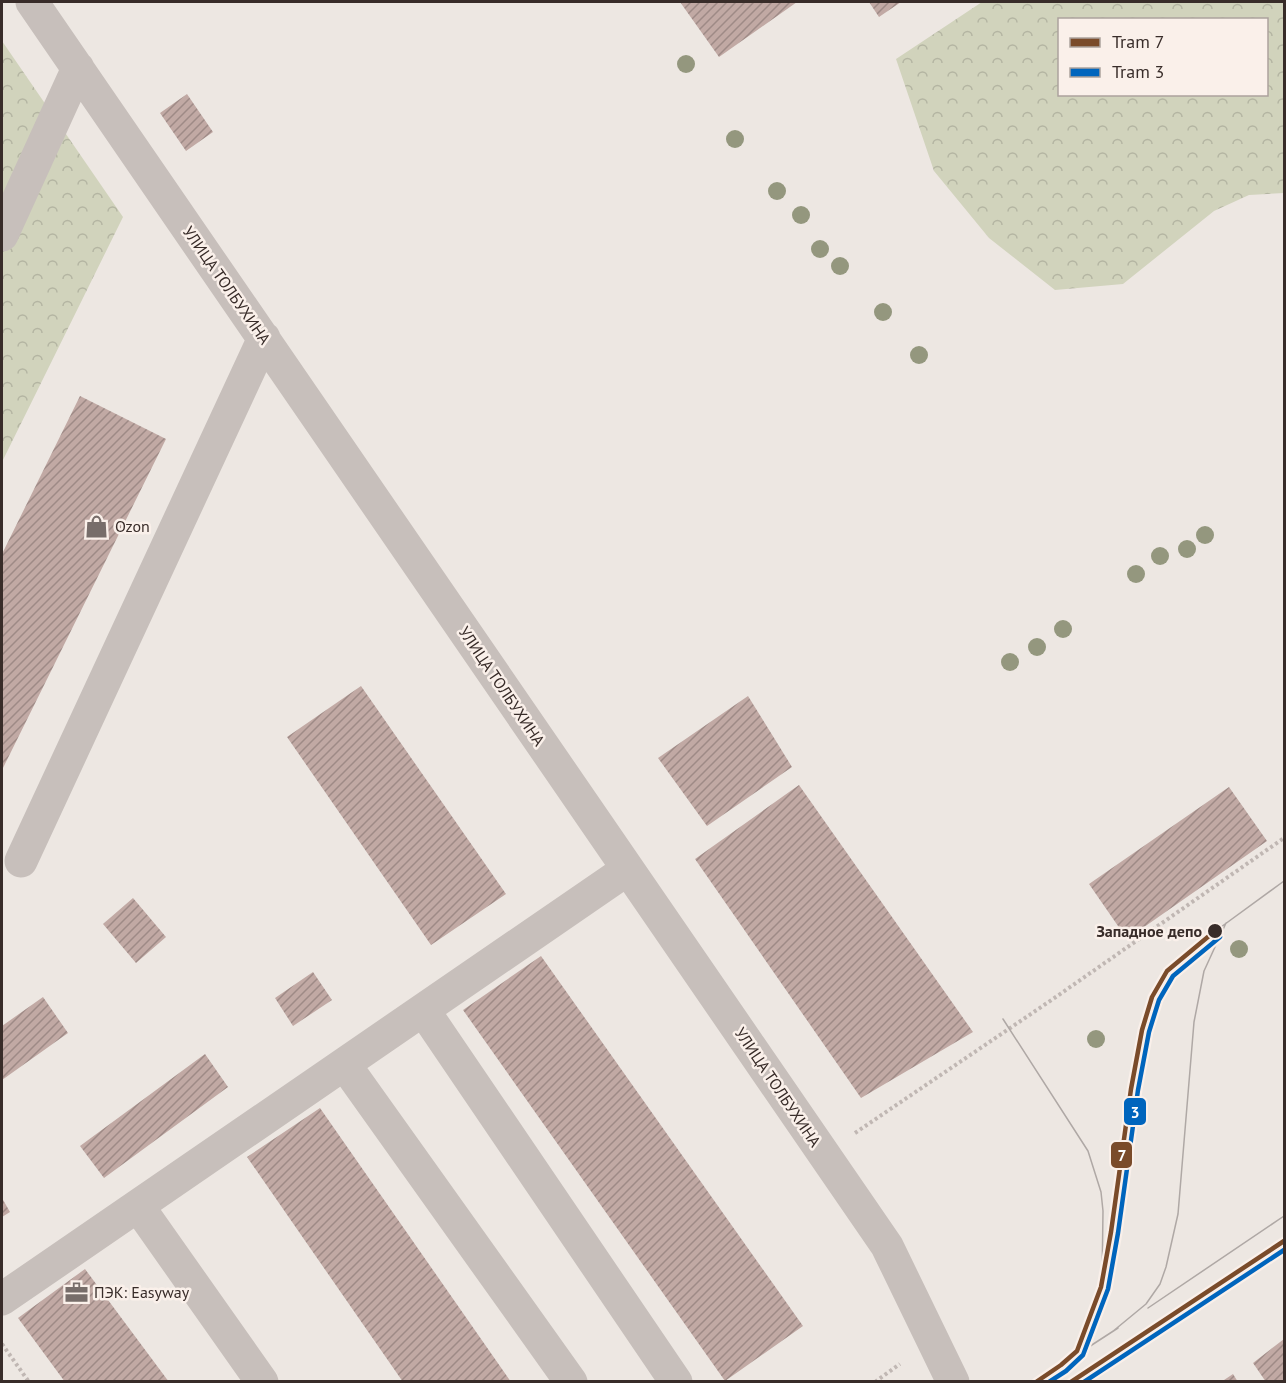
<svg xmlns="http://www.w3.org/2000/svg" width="1286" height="1383" font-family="'PT Sans',sans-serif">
<defs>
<pattern id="forest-crowns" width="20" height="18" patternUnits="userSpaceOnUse" patternTransform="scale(1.5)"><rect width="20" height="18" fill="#d1d3bc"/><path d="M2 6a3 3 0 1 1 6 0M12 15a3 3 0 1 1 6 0" fill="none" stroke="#b4b5a2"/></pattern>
<pattern id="building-hatch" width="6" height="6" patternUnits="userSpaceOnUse" patternTransform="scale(1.5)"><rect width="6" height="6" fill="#c1a9a4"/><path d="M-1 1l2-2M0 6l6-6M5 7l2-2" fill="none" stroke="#9e8a86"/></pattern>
</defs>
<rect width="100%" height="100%" fill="#ede7e2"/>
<path fill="url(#forest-crowns)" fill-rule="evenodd" d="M982 2H1284V193L1249 195 1214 211 1123 284 1055 290 989 238 934 171 896 59ZM1060 20H1266V94H1060Z
M2 41 123 217 2 462Z"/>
<path fill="url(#building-hatch)" d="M680 2H797L719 57Z
M869 2H901L879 17Z
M187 94 213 132 186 151 160 113Z
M80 396 166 439 2 770V554Z
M361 686 506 894 431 945 287 737Z
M748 696 792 767 707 826 658 758Z
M799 785 973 1032 861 1098 695 859Z
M1229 787 1267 841 1127 939 1089 884Z
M133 898 166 937 136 963 103 924Z
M541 956 803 1326 725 1381 463 1010Z
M313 972 332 1000 293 1026 275 998Z
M43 997 68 1033 2 1080V1026Z
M205 1054 228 1087 104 1178 80 1146Z
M320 1108 511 1382H403L247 1157Z
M2 1198 10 1212 2 1217Z
M85 1269 169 1382H65L18 1318Z
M1284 1339V1382H1266L1253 1363Z
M1233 1374 1238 1382H1221Z"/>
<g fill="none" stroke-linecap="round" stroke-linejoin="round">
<path stroke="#c0b7b3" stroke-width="4" stroke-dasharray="3 3" stroke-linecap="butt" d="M855 1133 1053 999 1284 838
M2 1344 29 1382
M875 1382 900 1364
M1088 1382 1284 1250"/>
<path stroke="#c7bfbb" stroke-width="33" d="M32 2 887 1246 953 1382
M2 235 78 68
M21 861 264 338
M424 1011 676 1382
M345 1065 571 1382
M138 1206 262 1382
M2 1299 628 869"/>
<path stroke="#afa8a5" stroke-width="1.5" d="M1221 927 1284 881
M1003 1019 1088 1151 1101 1192 1103 1211 1102 1281
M1148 1308 1284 1216
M1112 1332 1146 1304 1160 1284 1166 1267 1178 1214 1194 1022 1204 971 1226 923
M1061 1365 1118 1328"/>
<defs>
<path id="tram-1" d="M1036 1382 1061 1365 1077 1351 1101 1287 1111 1232 1131 1089 1142 1030 1152 997 1167 971 1215 931
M1071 1382 1284 1241"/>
<path id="tram-2" d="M1049 1382 1066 1371 1083 1355 1108 1289 1118 1233 1138 1090 1149 1032 1159 1000 1173 976 1220 937
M1084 1382 1284 1250"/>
</defs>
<use href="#tram-1" stroke="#faf0ea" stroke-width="9"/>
<use href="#tram-2" stroke="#faf0ea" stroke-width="9"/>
<use href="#tram-1" stroke="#7a4b2a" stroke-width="4.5"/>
<use href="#tram-2" stroke="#0065bd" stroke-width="4.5"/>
</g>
<g fill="#94977e">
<circle cx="686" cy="64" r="9"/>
<circle cx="735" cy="139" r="9"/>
<circle cx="777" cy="191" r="9"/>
<circle cx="801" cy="215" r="9"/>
<circle cx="820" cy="249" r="9"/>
<circle cx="840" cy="266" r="9"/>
<circle cx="883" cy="312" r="9"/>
<circle cx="919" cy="355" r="9"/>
<circle cx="1205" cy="535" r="9"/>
<circle cx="1187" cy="549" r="9"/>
<circle cx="1160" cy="556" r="9"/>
<circle cx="1136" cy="574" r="9"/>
<circle cx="1063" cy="629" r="9"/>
<circle cx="1037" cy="647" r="9"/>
<circle cx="1010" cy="662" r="9"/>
<circle cx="1239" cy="949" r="9"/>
<circle cx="1096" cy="1039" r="9"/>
</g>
<defs>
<symbol id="shop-bare" viewBox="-9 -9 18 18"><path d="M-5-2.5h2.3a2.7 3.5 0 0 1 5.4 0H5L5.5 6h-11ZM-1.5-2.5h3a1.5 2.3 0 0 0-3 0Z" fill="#776d6a" stroke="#faf0ea" stroke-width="2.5" paint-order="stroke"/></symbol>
<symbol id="office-bare" viewBox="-9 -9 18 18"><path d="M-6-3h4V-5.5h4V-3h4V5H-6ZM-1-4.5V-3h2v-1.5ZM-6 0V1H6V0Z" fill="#776d6a" stroke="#faf0ea" stroke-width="2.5" paint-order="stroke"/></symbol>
</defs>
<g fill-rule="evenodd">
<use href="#shop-bare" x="80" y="510" width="33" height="33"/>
<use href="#office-bare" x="60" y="1276" width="33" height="33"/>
</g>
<circle fill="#382c29" stroke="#faf0ea" stroke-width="2" cx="1215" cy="931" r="8"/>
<g text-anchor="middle" stroke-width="5" stroke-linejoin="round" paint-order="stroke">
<g font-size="16" fill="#382c29" stroke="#faf0ea">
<text transform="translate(227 285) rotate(55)" y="6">УЛИЦА ТОЛБУХИНА</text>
<text transform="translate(502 686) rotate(56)" y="6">УЛИЦА ТОЛБУХИНА</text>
<text transform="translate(778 1087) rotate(56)" y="6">УЛИЦА ТОЛБУХИНА</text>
</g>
<g font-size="16" fill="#382c29" stroke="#faf0ea" text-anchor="start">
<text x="115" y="532">Ozon</text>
<text x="94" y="1298">ПЭК: Easyway</text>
</g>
<g font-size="16" font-weight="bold" fill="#382c29" stroke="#faf0ea" text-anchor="end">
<text x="1202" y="937">Западное депо</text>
</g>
</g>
<g stroke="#faf0ea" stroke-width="2">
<rect x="1123" y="1097" width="24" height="29" rx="6" fill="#0065bd"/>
<rect x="1110" y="1141" width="23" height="28" rx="6" fill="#7a4b2a"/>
</g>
<g font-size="16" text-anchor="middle" font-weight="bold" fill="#fff">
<text x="1135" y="1118">3</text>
<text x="1122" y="1161">7</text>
</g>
<rect width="1286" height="1383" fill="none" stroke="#382c29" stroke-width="6"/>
<rect x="1058" y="18" width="210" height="78" fill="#faf0ea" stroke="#aca29d" stroke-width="1.5"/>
<rect x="1070" y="38" width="30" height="9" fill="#7a4b2a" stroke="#aca29d" stroke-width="1.5"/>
<text x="1112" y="48" font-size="18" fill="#382c29">Tram 7</text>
<rect x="1070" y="68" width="30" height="9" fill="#0065bd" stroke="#aca29d" stroke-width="1.5"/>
<text x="1112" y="78" font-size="18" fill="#382c29">Tram 3</text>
</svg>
